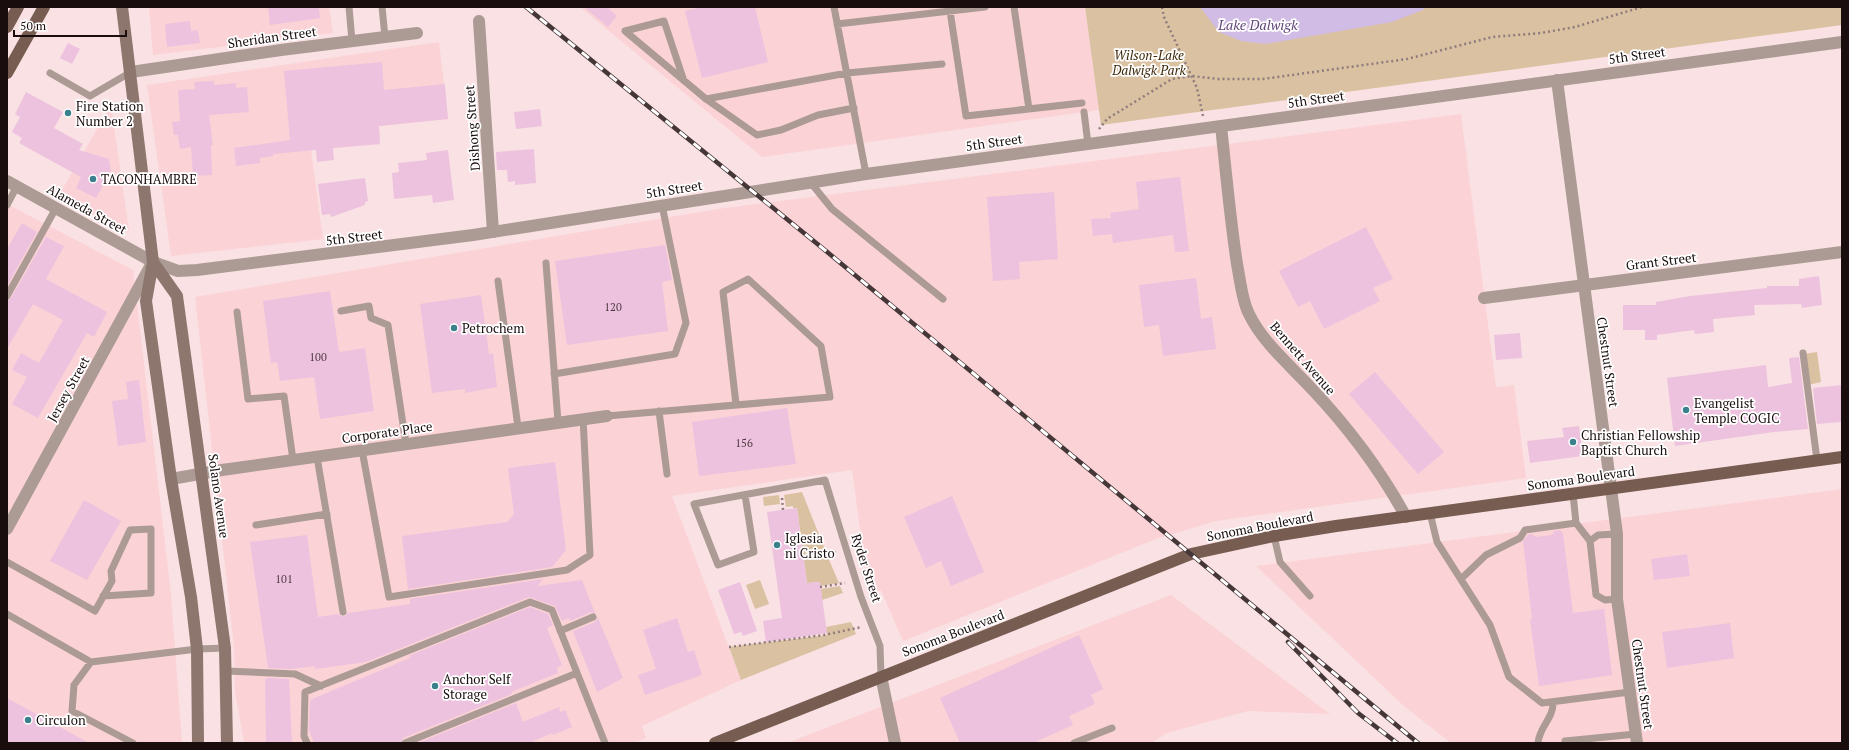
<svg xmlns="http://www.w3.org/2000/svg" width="1849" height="750" font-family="'PT Serif',serif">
<rect width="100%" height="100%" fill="#fae1e3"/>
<path fill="#fbd2d6" d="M149 7H329L333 33 153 55Z
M580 7H1085L1099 110 762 157Z
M439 42 448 119 379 126 380 144 311 150 323 239 171 256 147 85Z
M111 105 129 230 125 233 59 195Z
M1461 114 1496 387 1514 385 1526 478 1216 521 1156 539 903 641 881 590 869 594 852 470 672 496 741 680 642 726 646 738 634 743H244L235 691 234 648 195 297 718 209Z
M7 204 133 270 171 594 182 743H7Z
M1842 489V743H1451L1405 707 1256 566Z
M1171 595 1330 714 1248 711 1167 733 1151 743H787Z"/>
<path fill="#dac1a1" d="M1085 7H1842V25L1101 125Z
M1817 352 1821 382 1808 385 1803 354Z
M802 492 826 552 803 555 797 508H793V506L786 507 784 495Z
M779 495 780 504 764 506 763 497Z
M827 555 839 583 820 586 819 582 807 583 804 560Z
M760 580 769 604 755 609 746 585Z
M840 586 843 593 822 600 821 589Z
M851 622 856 634 741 680 729 647 827 635 826 627Z"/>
<path fill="#d1bce5" d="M1200 7H1426L1423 10 1392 22 1265 44 1241 41 1219 32Z"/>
<path fill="#edc2de" d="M268 7H319L320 18 270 25Z
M584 7H607L617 16 608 27Z
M703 7H755L768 62 702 78 685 11Z
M190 21 191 31 198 30 200 43 167 47 165 24Z
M68 43 80 49 72 64 60 58Z
M382 62 384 90 445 84 448 119 379 126 380 144 333 148 334 160 317 162 316 150 273 154V156L260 158V163L236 166 234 148 290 140 284 71Z
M214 81V85L236 83V88L247 87 249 112 209 115 213 145H211L212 175 193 176 191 147 180 149 178 135H174L172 122 180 121 178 90 195 89 194 82Z
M26 92 63 112 54 128 83 144 79 150 109 159 111 171 96 198 76 188 81 177 19 143 22 138 12 132 20 117 15 114Z
M540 109 542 126 516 129 514 112Z
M534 149 536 183 515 185V181L508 182 507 170H497L496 152Z
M448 150 454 200 433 203 432 195 394 199 392 173 399 172 398 163 427 160 426 153Z
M1180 177 1189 251 1175 252 1173 235 1113 243 1112 234 1093 236 1091 219 1111 218 1110 213 1139 209 1136 182Z
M365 178 368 201 365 202V205L331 217 330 214 322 215 318 184Z
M1054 192 1058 259 1019 262 1020 279 993 281 987 197Z
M22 223 37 232 7 286V249Z
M1366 227 1393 279 1373 288 1380 301 1324 329 1310 301 1298 307 1279 271Z
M46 237 64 246 46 279 107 312 94 337 87 333 38 418 12 404 27 377 12 370 21 353 39 363 63 320 33 304 7 349V301L11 298Z
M665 245 672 280 662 282 668 331 567 345 555 261Z
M1819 276 1822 305 1802 308 1801 304 1754 305 1755 315 1713 319 1714 332 1695 334 1694 330 1657 335V340H1645V330H1623V305H1656V302L1690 296 1767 288V286H1799V279Z
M1196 278 1201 319 1212 317 1216 349 1163 356 1159 325 1144 327 1139 285Z
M330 291 339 352 365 348 374 411 320 419 314 377 280 381 277 362 271 363 263 301Z
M481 295 489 354 493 353 497 387 465 393V389L432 393 420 304Z
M1520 333 1522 358 1496 360 1494 335Z
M1799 357 1808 429 1774 432 1675 446 1667 378 1766 365 1768 387 1792 383 1789 358Z
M1375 372 1444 452 1418 474 1349 394Z
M139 380 146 442 118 446 112 401 128 399 126 382Z
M1842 385V422L1817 424 1813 388Z
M787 408 796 464 699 476 692 422Z
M1579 426 1583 456 1530 463 1527 441 1564 437 1562 428Z
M555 462 566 550 552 567 408 589 402 536 507 522 514 514 508 468Z
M952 496 984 572 951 586 941 561 926 568 904 517Z
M84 500 121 521 87 580 50 561Z
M797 508 807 583 820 582 827 633 766 642 763 621 782 618 767 512Z
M1560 530 1563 534 1573 613 1604 609 1612 675 1539 686 1530 619H1532L1523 541 1528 535 1531 534 1536 537 1552 535 1554 531Z
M307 535 318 617 338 614 344 617 348 613 410 604V599L543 579 537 586 582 580 595 613 591 612 570 621 569 618 562 621 555 606 529 597 366 662 315 669V666L290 669 268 668 250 542Z
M1687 554 1690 576 1654 580 1651 559Z
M740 582 757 631 743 636 741 632 734 634 718 590Z
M530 607 548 614 553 625 547 628 562 665 557 668 558 673 511 692 512 694 403 738 400 743H314L309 730 310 700 410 658V656L406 657Z
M598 618 623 678 597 692 573 631 595 622Z
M677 618 688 652 694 650 702 675 645 695 638 675 656 669 643 630Z
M1730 623 1734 658 1667 668 1662 632Z
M1079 635 1103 689 1091 695 1095 704 1069 716 1073 725 1033 743H960L940 698Z
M269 678 289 679 292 743H266L265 679Z
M7 698 89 743H7Z
M516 703 523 722 559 707 560 712 565 710 572 727 553 735 552 733 529 743H418Z"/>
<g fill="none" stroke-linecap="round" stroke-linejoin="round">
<path stroke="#8f7c7d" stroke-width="2.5" stroke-dasharray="2 3" stroke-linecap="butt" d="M1162 7 1164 17 1197 88 1203 116
M1099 129 1107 119 1172 79 1192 76 1218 79H1263L1407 59 1492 37 1541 33 1575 27 1642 7
M782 498 783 510
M804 557 836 552
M820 587 845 583
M729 647 824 635 862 627"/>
<path stroke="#ab9b94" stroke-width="7" d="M349 7 352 41
M382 7 385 37
M834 7 866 174
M1014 7 1029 109
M950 11 966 116 1082 103
M837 24 985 7
M50 73 90 96 131 72
M684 81 664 21 625 31 706 99 757 135 781 130 818 115 854 108
M706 99 847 73 942 64
M1084 112 1088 144
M811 183 832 209 943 299
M7 205 17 186
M546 263 558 422
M498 281 518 427
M7 296 56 208
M341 311 369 306 371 318 388 325 406 444
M237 312 248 399 284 396 293 460
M1803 353 1817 460
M554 374 675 354 686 323 662 205
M659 411 667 474
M607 416 830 397 821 346 748 279 723 292 736 404
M362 450 389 597 567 570 590 555 583 418
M317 457 343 612
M1573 494 1576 523 1590 541
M745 495 754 552 718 565 694 504 825 480 861 597 880 646 881 676
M1430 513 1437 542 1490 625 1509 677 1542 703 1630 692
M256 525 327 514
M1274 536 1280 562 1310 596
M7 562 95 611 112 581 111 571 130 530 151 529V593L103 596
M1462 578 1486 555 1520 538 1525 530 1576 523
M1617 599 1605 600 1596 595 1590 541 1598 535 1617 534
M7 614 91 662 197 649 225 648
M560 631 593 617
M91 662 74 685 72 711 133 743
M226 671 295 674 321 686
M1565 741 1636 734
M307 743 304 736 305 692 530 602 552 610 605 743
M405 743 577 673
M1074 743 1112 728
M1538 743C1539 727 1554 718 1553 702"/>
<path stroke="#ab9b94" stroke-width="12" d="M479 21 493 232
M131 72 281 50 417 33
M1557 80 1617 534V599L1637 743
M1221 126C1226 172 1230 218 1237 264 1240 279 1242 301 1249 314 1263 343 1290 365 1311 388 1347 426 1381 471 1406 517
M1484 298 1842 252
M171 479 222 470 607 416
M7 529 152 263
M881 676 895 743"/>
<path stroke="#ab9b94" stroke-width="12" d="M7 181 153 262 178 271 197 270 473 235 866 174 1842 42"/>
<path stroke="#8d766d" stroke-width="12" d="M122 7 153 262 146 301 171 479 191 597 197 649 198 743
M153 262 177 296 225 648 227 743"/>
<path stroke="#775c51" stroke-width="12" d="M7 27 18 7
M7 73 44 7
M715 743 1191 554 1274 536 1336 526 1842 457"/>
<defs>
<path id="rail" d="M526 7 826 251 1418 743
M1288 642 1358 713 1397 743"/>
</defs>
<use href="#rail" stroke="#453637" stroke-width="4.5"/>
<use href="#rail" stroke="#fff" stroke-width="3" stroke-dasharray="9" stroke-linecap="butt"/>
</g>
<g fill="#3b808d" stroke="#fff" stroke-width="1.5">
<circle cx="68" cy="113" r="4"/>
<circle cx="93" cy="179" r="4"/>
<circle cx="454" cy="328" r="4"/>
<circle cx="1686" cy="410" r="4"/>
<circle cx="1573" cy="442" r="4"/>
<circle cx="777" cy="545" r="4"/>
<circle cx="435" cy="686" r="4"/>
<circle cx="28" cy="720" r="4"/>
</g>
<g text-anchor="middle" stroke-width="3.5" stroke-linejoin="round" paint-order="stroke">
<g font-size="11" fill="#4f3a42">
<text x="613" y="311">120</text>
<text x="318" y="361">100</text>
<text x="744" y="447">156</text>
<text x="284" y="583">101</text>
</g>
<g font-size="13" fill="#1a0d0e" stroke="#fff">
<text transform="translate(272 37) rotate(-8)" y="5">Sheridan Street</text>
<text transform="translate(1637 55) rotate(-8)" y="5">5th Street</text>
<text transform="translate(1316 99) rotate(-8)" y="5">5th Street</text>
<text transform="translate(472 128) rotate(-94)" y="5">Dishong Street</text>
<text transform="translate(994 142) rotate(-8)" y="5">5th Street</text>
<text transform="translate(674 189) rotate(-9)" y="5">5th Street</text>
<text transform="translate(87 209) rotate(29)" y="5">Alameda Street</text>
<text transform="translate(354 237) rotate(-7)" y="5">5th Street</text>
<text transform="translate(1661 261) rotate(-7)" y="5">Grant Street</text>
<text transform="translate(1303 358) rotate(49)" y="5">Bennett Avenue</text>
<text transform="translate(1608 362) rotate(82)" y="5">Chestnut Street</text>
<text transform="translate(68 389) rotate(-61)" y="5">Jersey Street</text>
<text transform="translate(387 432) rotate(-8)" y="5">Corporate Place</text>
<text transform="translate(1581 478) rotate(-8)" y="5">Sonoma Boulevard</text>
<text transform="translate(219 496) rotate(82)" y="5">Solano Avenue</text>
<text transform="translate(1260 526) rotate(-11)" y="5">Sonoma Boulevard</text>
<text transform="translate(867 568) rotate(72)" y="5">Ryder Street</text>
<text transform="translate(953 633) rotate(-21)" y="5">Sonoma Boulevard</text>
<text transform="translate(1643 684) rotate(82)" y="5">Chestnut Street</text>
</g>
<g font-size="13" font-style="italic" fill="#3e2909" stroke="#fff">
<text x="1149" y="60">Wilson-Lake<tspan x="1149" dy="15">Dalwigk Park</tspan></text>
</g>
<g font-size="13" fill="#1a0d0e" stroke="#fff" text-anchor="start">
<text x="76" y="111">Fire Station<tspan x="76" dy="15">Number 2</tspan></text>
<text x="101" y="184">TACONHAMBRE</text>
<text x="462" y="333">Petrochem</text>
<text x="1694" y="408">Evangelist<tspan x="1694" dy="15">Temple COGIC</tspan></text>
<text x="1581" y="440">Christian Fellowship<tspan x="1581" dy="15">Baptist Church</tspan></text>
<text x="785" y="543">Iglesia<tspan x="785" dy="15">ni Cristo</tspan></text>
<text x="443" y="684">Anchor Self<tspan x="443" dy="15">Storage</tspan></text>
<text x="36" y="725">Circulon</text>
</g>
<g font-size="14" font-style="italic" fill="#64477d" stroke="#fff">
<text x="1258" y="30">Lake Dalwigk</text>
</g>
</g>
<rect width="1849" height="750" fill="none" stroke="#1a0d0e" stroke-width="16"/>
<path d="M14 30v6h112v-6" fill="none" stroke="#1a0d0e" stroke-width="2"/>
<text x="20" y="30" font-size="12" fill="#1a0d0e" stroke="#ffffff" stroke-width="3" paint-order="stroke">50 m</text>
</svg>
